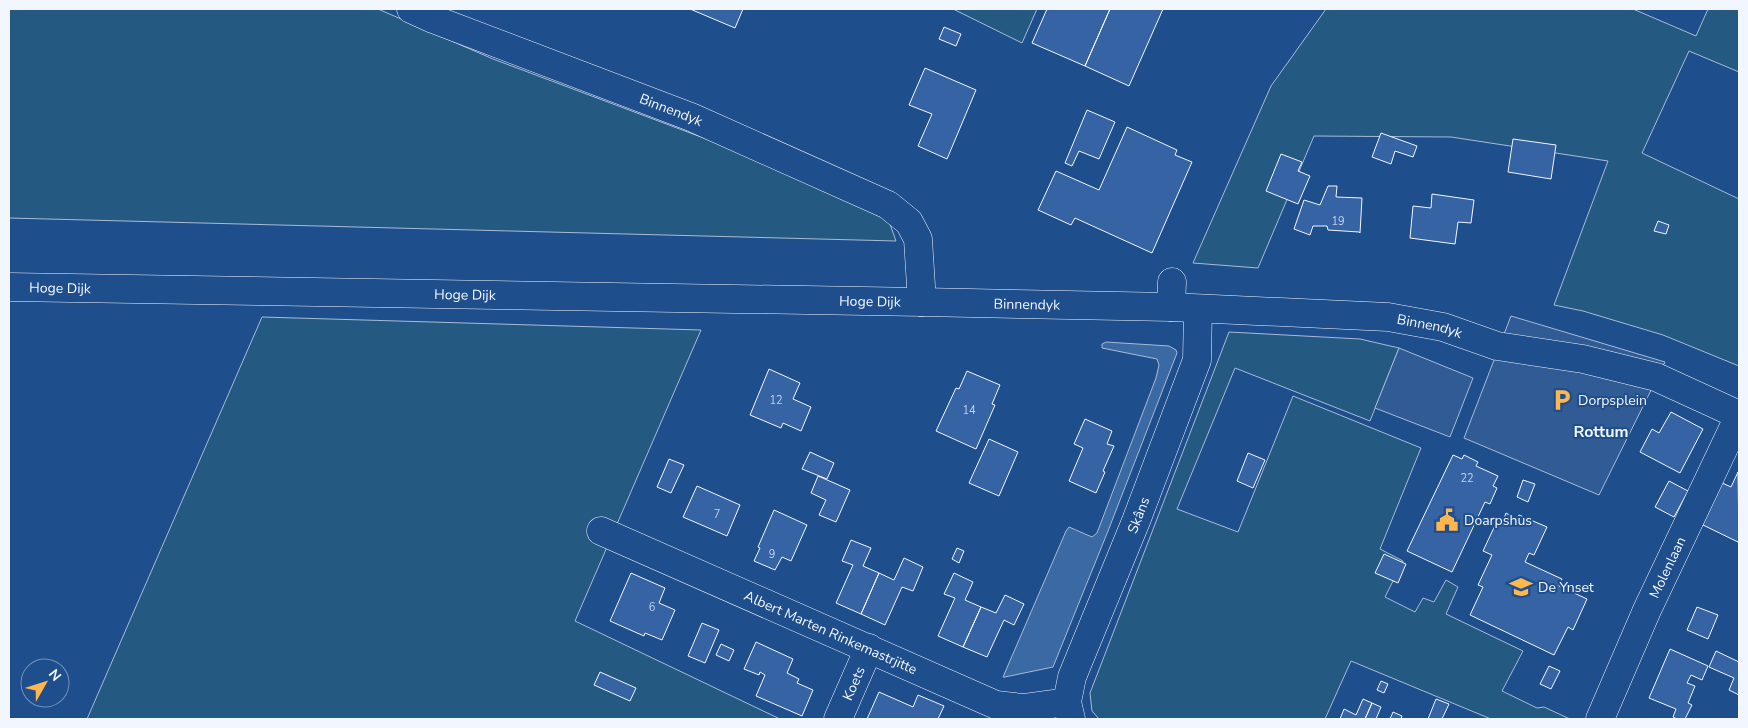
<svg xmlns="http://www.w3.org/2000/svg" width="1748" height="728" font-family="'Nunito Sans',sans-serif">
<rect width="100%" height="100%" fill="#1f4e8c"/>
<path fill="#245a82" stroke="#a8bbd7" d="M9 9H378L493 59 773 164 887 216 896 241 9 218Z
M953 9H1037L1022 43Z
M1326 9H1633L1696 36 1708 9H1739V72L1689 51 1642 153 1739 199V366L1663 335 1583 311 1554 305 1608 161 1451 137 1314 136 1258 268 1193 263 1271 86Z
M262 317 701 330 575 621 780 719H87Z
M1229 332 1360 339 1399 348 1370 421 1235 368 1177 509 1238 532 1293 396 1421 448 1380 549 1403 561 1385 597 1415 612 1423 598 1434 602 1446 580 1458 587 1446 614 1523 651 1502 691 1537 708 1544 707 1570 719H1491L1351 661 1325 719H1099L1092 711 1090 693Z"/>
<path fill="#305b95" stroke="#a8bbd7" d="M1511 316 1665 362 1599 495 1464 438Z
M1399 348 1473 378 1450 437 1375 408Z"/>
<path fill="#3b69a3" stroke="#a8bbd7" d="M1106 342 1169 346 1176 350 1177 353 1108 531 1053 667 1005 677H1003L1066 531 1069 527 1092 537 1097 533 1156 378 1159 365 1157 359 1102 348V344Z"/>
<path fill="#3563a3" stroke="#f2f6ff" d="M690 9H743L735 28Z
M1047 9H1110L1085 66 1032 43Z
M1110 9H1163L1129 86 1085 66Z
M944 27 961 34 956 46 939 39Z
M925 68 976 90 947 159 918 146 932 114 909 105Z
M1087 110 1115 122 1099 159 1079 151 1072 166 1065 163Z
M1127 127 1177 150 1175 155 1192 162 1152 253 1075 218 1071 225 1038 210 1056 171 1099 190Z
M1381 133 1417 146 1413 157 1395 151 1391 164 1372 157Z
M1513 139 1556 145 1551 179 1508 172Z
M1281 154 1302 162 1298 171 1310 176 1298 204 1266 191Z
M1328 186H1337L1336 197 1362 198 1360 233 1359 232 1328 230 1327 226H1313L1310 235 1294 229 1304 200 1320 205Z
M1432 194 1474 200 1471 223 1458 222 1455 244 1410 238 1413 206 1431 208Z
M1658 221 1669 225 1666 234 1654 231Z
M769 369 800 383 793 399 811 407 801 431 783 423 781 428 750 415Z
M967 371 1000 385 992 404 995 405 976 449 936 431 956 388 959 389Z
M1671 412 1703 429 1680 473 1640 452 1652 429 1659 433Z
M1085 419 1112 431 1107 444 1114 446 1103 471 1105 472 1096 493 1069 481 1083 448 1074 444Z
M989 439 1018 452 999 496 969 483Z
M810 452 834 463 827 479 802 469Z
M1248 453 1265 460 1253 488 1237 481Z
M1453 455 1462 459 1464 455 1478 462 1476 466 1498 476 1493 486 1497 488 1490 504 1485 502 1452 572 1407 551Z
M669 459 684 465 671 493 657 487Z
M1738 472 1739 539 1738 542 1701 524 1720 482 1731 487Z
M818 476 850 490 836 522 819 515 826 500 811 493Z
M1523 480 1535 484 1528 502 1517 497Z
M1669 481 1688 491 1674 517 1655 507Z
M697 486 740 505 727 536 683 517Z
M774 510 807 525 791 561 782 557 775 570 754 561 760 548 758 547Z
M1506 513 1517 519 1519 515 1547 527 1534 555 1529 553 1525 562 1562 579 1559 586 1587 599 1573 630 1568 627 1554 655 1470 615 1483 587 1478 585 1492 555 1483 551 1498 519 1503 521Z
M851 540 871 548 863 566 879 573 861 614 836 603 853 565 842 561Z
M957 548 964 551 959 563 952 559Z
M1384 554 1406 564 1398 583 1375 573Z
M904 558 923 567 913 591 902 587 885 625 861 614 879 573 894 580Z
M631 573 665 588 659 603 675 610 662 640 645 633 644 636 610 621Z
M954 573 973 582 965 600 981 607 963 647 938 636 955 598 944 594Z
M1005 595 1024 604 1014 625 1004 620 987 657 963 647 981 607 996 613Z
M1697 607 1718 615 1708 639 1687 630Z
M702 623 719 630 705 663 688 656Z
M756 642 793 659 787 673 799 679 797 683 813 690 802 716 756 696 765 675 760 672 759 675 744 669Z
M721 644 734 650 729 661 716 655Z
M1670 649 1708 666 1702 680 1691 675 1687 683 1695 686 1688 703 1692 705 1685 719H1677L1673 717 1676 709 1649 698Z
M1716 651 1739 662V695L1729 690 1734 678 1709 667Z
M1549 666 1560 671 1551 689 1540 684Z
M600 672 636 688 630 701 594 685Z
M1381 681 1388 684 1384 693 1377 690Z
M879 692 913 707 918 695 944 706 938 719H867Z
M1363 699 1372 703 1365 719H1340L1344 709 1356 715Z
M1436 699 1449 704 1442 719H1428Z
M1372 703 1381 707 1376 719H1365Z
M1393 712 1402 716 1401 719H1390Z"/>
<g fill="none" stroke-linecap="round" stroke-linejoin="round">
<defs>
<g id="minor">
<path id="s1" d="M411 9 433 19 691 117 888 205 909 222 918 239 922 302"/>
<path d="M1171 307 1172 282"/>
<path id="s2" d="M601 531 996 705 1023 708 1067 702"/>
<path id="s3" d="M838 719 869 648"/>
<path id="s4" d="M1071 719 1067 702 1072 677 1136 521 1197 360 1198 309"/>
<path id="s5" d="M1600 719 1647 610 1739 416"/>
</g>
<g id="major">
<path id="s6" d="M9 287 922 302 1171 307 1388 317 1443 327 1497 346 1583 359 1656 377 1739 415"/>
</g>
</defs>
<use href="#minor" stroke="#f2f6ff" stroke-width="29"/>
<use href="#major" stroke="#f2f6ff" stroke-width="29"/>
<use href="#minor" stroke="#1f4e8c" stroke-width="28"/>
<use href="#major" stroke="#1f4e8c" stroke-width="28"/>
</g>
<defs>
<symbol id="parking-bare" viewBox="-9 -9 18 18"><path d="M-3.5-5.5H1a3.5 3.5 0 0 1 0 7H-1V5.5H-3.5ZM-1-3.4V-.6H.8a1.4 1.4 0 0 0 0-2.8Z" fill="#ffb74d" stroke="#1f4e8c" stroke-width="2.5" paint-order="stroke"/></symbol>
<symbol id="civic-bare" viewBox="-9 -9 18 18"><path d="M-.6-6.5H3V-4.5H.6V-3L4-1V1h2V6H-6V1h2V-1L-.6-3ZM-1.2 2.5V6h2.4V2.5Z" fill="#ffb74d" stroke="#1f4e8c" stroke-width="2.5" paint-order="stroke"/></symbol>
<symbol id="school-bare" viewBox="-9 -9 18 18"><path d="M0-5L7-2L0 1L-7-2ZM-4 1L0 2.5L4 1V4Q0 6-4 4Z" fill="#ffb74d" stroke="#1f4e8c" stroke-width="2.5" paint-order="stroke"/></symbol>
</defs>
<g fill-rule="evenodd">
<use href="#parking-bare" x="1546" y="384" width="32" height="32"/>
<use href="#civic-bare" x="1431" y="504" width="32" height="32"/>
<use href="#school-bare" x="1505" y="571" width="32" height="32"/>
</g>
<g text-anchor="middle" stroke-width="4" stroke-linejoin="round" paint-order="stroke">
<g font-size="11" fill="#c3d1e8">
<text x="1338" y="225">19</text>
<text x="776" y="404">12</text>
<text x="969" y="414">14</text>
<text x="1467" y="482">22</text>
<text x="717" y="518">7</text>
<text x="772" y="558">9</text>
<text x="652" y="611">6</text>
</g>
<g font-size="14" fill="#f2f6ff" stroke="#1f4e8c">
<text dy="5" stroke="none"><textPath href="#s1" startOffset="279">Binnendyk</textPath></text>
<text dy="5" stroke="none"><textPath href="#s6" startOffset="51">Hoge Dijk</textPath></text>
<text dy="5" stroke="none"><textPath href="#s6" startOffset="456">Hoge Dijk</textPath></text>
<text dy="5" stroke="none"><textPath href="#s6" startOffset="861">Hoge Dijk</textPath></text>
<text dy="5" stroke="none"><textPath href="#s6" startOffset="1018">Binnendyk</textPath></text>
<text dy="5" stroke="none"><textPath href="#s6" startOffset="1422">Binnendyk</textPath></text>
<text dy="5" stroke="none"><textPath href="#s4" startOffset="218">Skâns</textPath></text>
<text dy="5" stroke="none"><textPath href="#s5" startOffset="166">Molenlaan</textPath></text>
<text dy="5" stroke="none"><textPath href="#s2" startOffset="251">Albert Marten Rinkemastrjitte</textPath></text>
<text dy="5" stroke="none"><textPath href="#s3" startOffset="39">Koets</textPath></text>
</g>
<g font-size="14" fill="#f2f6ff" stroke="#1f4e8c" text-anchor="start">
<text x="1578" y="405">Dorpsplein</text>
<text x="1464" y="525">Doarpshus</text>
<text x="1538" y="592">De Ynset</text>
</g>
<g font-size="16" font-weight="bold" fill="#f2f6ff" stroke="#1f4e8c">
<text x="1601" y="437">Rottum</text>
</g>
</g>
<rect width="1748" height="728" fill="none" stroke="#f2f6ff" stroke-width="20"/>
<g transform="translate(45 683) rotate(51)"><circle r="24" fill="#1f4e8c" stroke="#7391ba"/>
<path d="M0-4L9 19L0 12L-9 19Z" fill="#ffb74d"/>
<text y="-8" font-size="14" font-weight="bold" text-anchor="middle" fill="#f2f6ff">N</text>
</g>
</svg>
